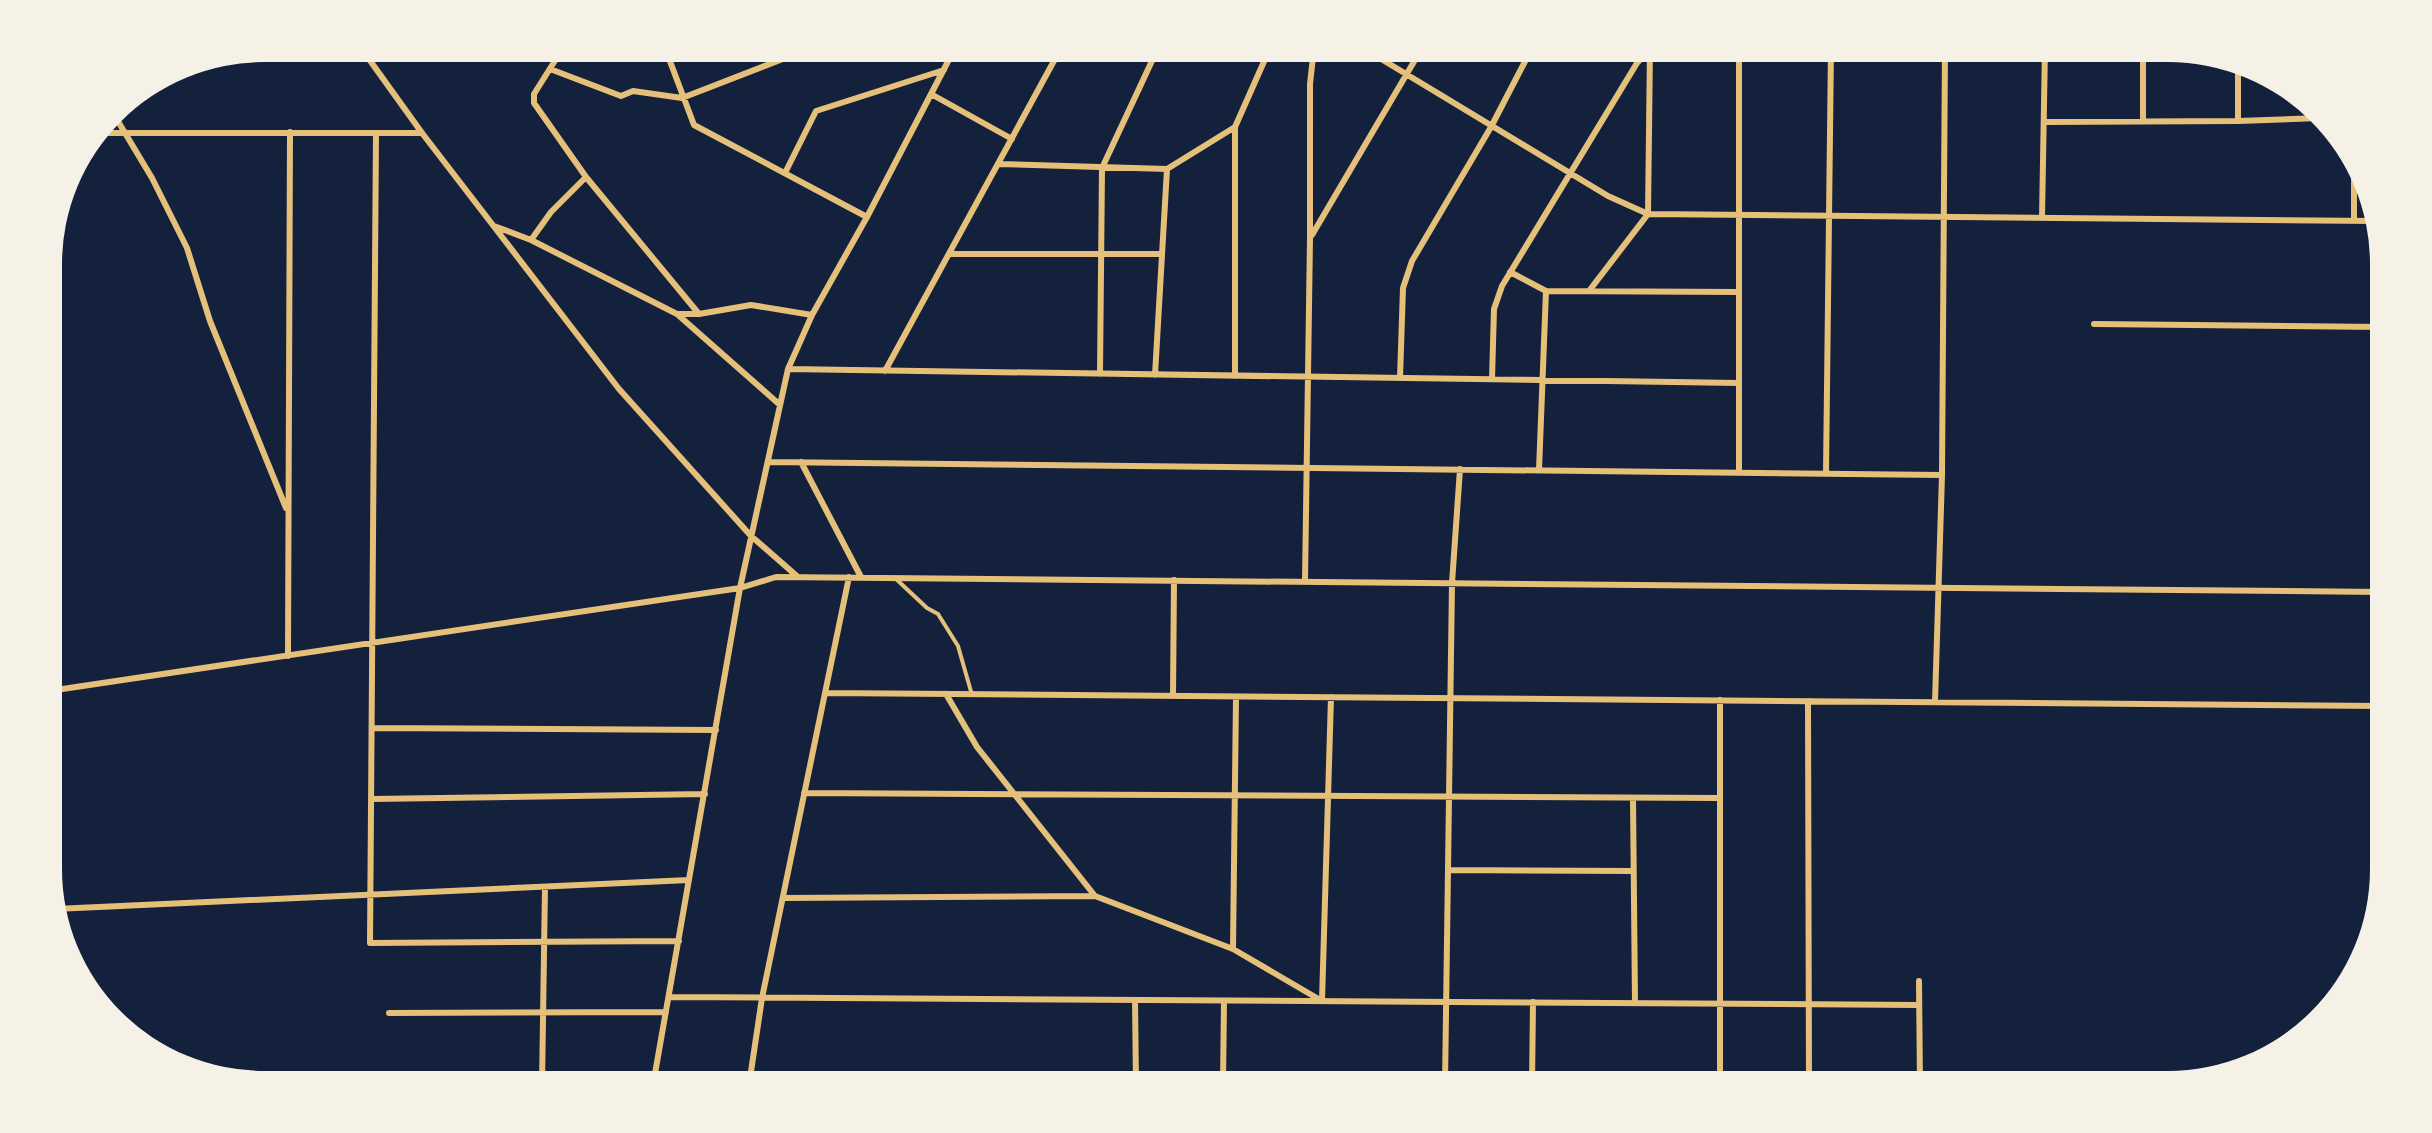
<svg xmlns="http://www.w3.org/2000/svg" width="2432" height="1133" font-family="'Open Sans',sans-serif">
<rect width="100%" height="100%" fill="#14213d"/>
<g fill="none" stroke-linecap="round" stroke-linejoin="round">
<path stroke="#e5c07b" stroke-width="4" d="M895 578 927 608 938 614 958 646 972 695"/>
<path stroke="#e5c07b" stroke-width="6" d="M361 48 422 133 619 389 751 536 798 577
M563 48 534 94V103L586 177 699 314
M665 48 694 125 867 217
M1363 48 1608 196 1648 214 2376 221
M1739 48V472
M2143 48V121
M550 69 621 96 633 91 682 98 811 48
M931 94 1012 139
M113 113 152 178 187 248 210 321 286 508
M2238 121V62
M2044 122 2238 121 2320 118
M1235 127V376
M98 133H422
M376 133 370 943 679 941
M998 164 1167 169 1235 127 1270 48
M785 173 816 111 944 70
M2042 218 2045 48
M2354 221V169
M494 226 531 240 677 314 780 405
M1312 235 1422 48
M531 240 551 212 586 177
M950 254H1162
M1510 272 1546 291 1739 292
M1589 291 1648 214 1650 48
M677 314H699L751 305 812 315
M2094 324 2382 327
M788 369 1739 383
M885 371 1061 48
M1100 374 1102 168 1158 48
M1155 375 1167 169
M1400 378 1403 288 1412 261 1491 127 1532 48
M1492 379 1494 309 1502 286 1637 63 1652 48
M768 462 1942 475
M801 462 861 577
M1539 470 1546 291
M1826 473 1831 48
M1305 581 1310 238V84L1314 48
M288 656 290 132
M49 691 740 588 776 577 2383 592
M825 693 2384 706
M946 694 977 747 1095 896 1233 949 1322 1001 1331 697
M1173 696 1174 580
M1720 700V1085
M1808 701 1809 1085
M1935 702 1942 475 1945 48
M372 728 716 730
M804 793 1720 798
M1633 798 1635 1003
M371 799 705 794
M1448 870 1633 871
M783 898 1095 896
M55 909 689 880
M1233 949 1236 697
M1919 981 1920 1085
M669 997 1919 1005
M1135 1000 1136 1085
M389 1013 666 1012
M542 1085 545 887
M653 1085 740 588 788 369 812 315 867 217 955 48
M749 1085 762 998 849 577
M1223 1085 1224 1001
M1445 1085 1452 583 1460 469
M1532 1085 1533 1002"/>
</g>
<path d="M0 0H2432V1133H0ZM264 62H2168A202 202 0 0 1 2370 264V869A202 202 0 0 1 2168 1071H264A202 202 0 0 1 62 869V264A202 202 0 0 1 264 62Z" fill="#f6f1e7" fill-rule="evenodd"/>
</svg>
